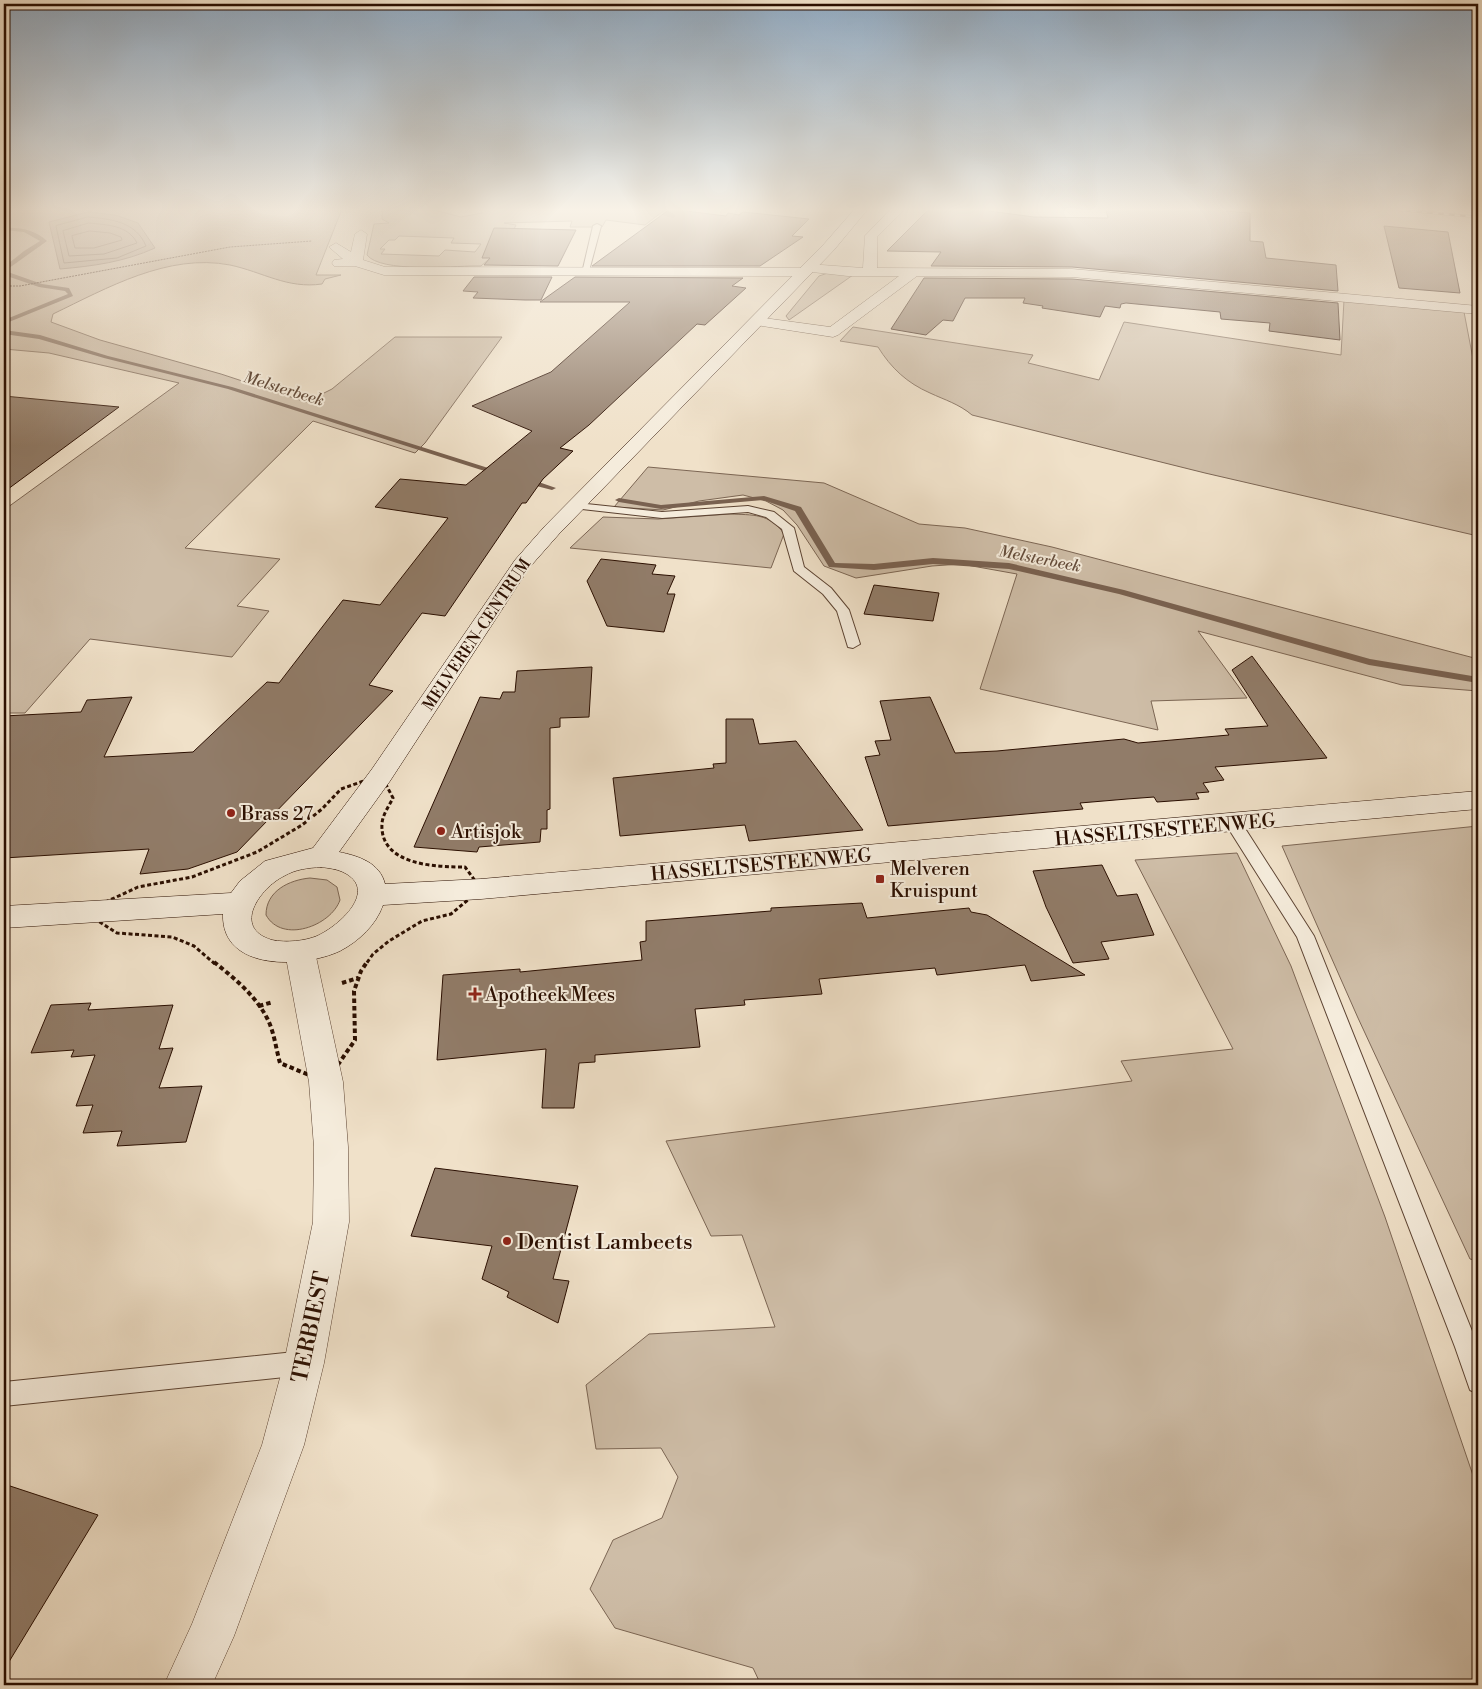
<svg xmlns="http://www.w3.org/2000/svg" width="1482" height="1689" font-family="'Libre Bodoni',serif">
<rect width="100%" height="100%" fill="#f0e1c9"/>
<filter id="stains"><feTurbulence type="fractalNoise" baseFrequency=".004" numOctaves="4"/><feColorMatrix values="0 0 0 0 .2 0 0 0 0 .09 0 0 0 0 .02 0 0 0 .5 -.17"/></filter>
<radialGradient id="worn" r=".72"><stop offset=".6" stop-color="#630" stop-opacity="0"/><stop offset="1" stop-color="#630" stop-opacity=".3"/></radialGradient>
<path fill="#cebda7" stroke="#7c6654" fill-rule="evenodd" d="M4 209H342L316 275H341L325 279 322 284C287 289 263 272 230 265 168 253 107 288 53 314L51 322 100 340 221 374 306 402 332 389 395 337H502L425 443 415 453 313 421 185 548 280 559 237 606 269 611 232 657 90 639 25 713H4V510L179 383 49 353 4 349Z
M385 209 434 210 461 217 482 213 481 209H666L645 225 606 220 602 227H570L572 221 504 223 516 225 499 259 488 260 481 266H475C452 266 381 273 367 255L374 224 389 223 382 219V211ZM399 236 454 238 451 243 481 244 475 252 445 250 439 256 381 254 385 249H380L389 240H395Z
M828 273 853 275 789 320 786 316 819 276Z
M1344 300 1464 312 1478 385V536L1205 473 972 415C959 404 945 400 930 393 907 383 891 368 878 347L840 341 853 327 1033 355 1028 363 1099 380 1124 322 1341 355Z
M648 467 824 483 919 524 965 528 1052 547 1478 659V691L1402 685 1198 631 1247 698 1151 701 1158 730 980 689 1017 574 961 564 932 566 856 578 824 566 797 525 783 510 766 501 743 495 699 501 663 510 614 507Z
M730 514C752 515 770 513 784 534L771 568 570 548 603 517 658 519Z
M1478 826V1261L1470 1259 1358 1018 1282 846Z
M1237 853 1291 966 1385 1217 1478 1490V1685H761L753 1668 615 1628 590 1589 613 1540 662 1518 678 1477 661 1448 596 1449 586 1385 649 1334 775 1327 742 1235 711 1236 666 1141 1132 1081 1121 1061 1233 1049 1135 860Z
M310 878 327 880 337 887 340 900C331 926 282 944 266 915 266 891 289 880 310 878Z"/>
<path fill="#ad9985" stroke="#796150" d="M88 212 115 215 138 223 155 248C124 262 94 266 60 269L49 222Z"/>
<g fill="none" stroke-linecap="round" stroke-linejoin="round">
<path stroke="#6c5442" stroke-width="1" d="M88 217C112 219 136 222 146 246L117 258 64 263 56 226Z
M89 223C107 225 128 225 137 243L104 254 69 256 63 231Z
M90 231 110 233 121 237 122 240 94 248H75L72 236Z"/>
<path fill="#796150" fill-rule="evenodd" d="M4 228C20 227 35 230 47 241L5 271 42 284 69 288 73 296 4 324V320L68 294 65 291 39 287 4 275V267L24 251 40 241 24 232 4 230Z
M4 330 40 335 108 356 232 387 504 473 497 475 228 389 104 358 39 339 4 334Z
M521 478H527L556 488 552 490 521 482Z
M764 496 801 507 835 563 874 564 933 558 1009 563 1124 590 1370 659 1478 677V683L1369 665 1119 594 1009 569 933 564 874 570 829 567 795 511 763 500 661 509 619 502 615 500 619 498 661 505Z"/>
</g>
<path fill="#917c69" stroke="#2a0e00" d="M670 209 726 216 728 213 739 215 743 212 809 219 792 236 803 237 760 266H592Z
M929 209H974L1034 217 1108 218 1106 210 1111 209H1203L1250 213V241L1263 242 1266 258 1336 265 1338 291 1072 267 931 266 941 252 887 251Z
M1384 226 1448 232 1460 293 1399 288Z
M494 228 576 230 558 266 484 265 490 258H482Z
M474 277H552L541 300H525L473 298 478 292 463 291Z
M575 277 743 278 732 286 746 288 705 325 697 324 589 425 560 448 573 451 543 479 526 503H522L445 616 422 613 369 685 393 691 237 852 188 869 140 874 149 849 4 858V716L81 712 87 700 132 697 104 757 193 752 267 682 279 683 343 600 380 605 448 518 375 507 400 479 466 485 532 431 472 406 551 372 630 302H540Z
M924 278 1072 279 1338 303 1340 340 1269 331 1270 323 1221 319 1220 312 1126 303 1121 304 1120 308 1105 306 1100 317 1042 308 1043 306 1023 303 1025 298H965L953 321 943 320 926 335 891 329Z
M4 396 119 407 4 492Z
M601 559 656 565 652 574 675 576 667 594H675L664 632 607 626 587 581Z
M874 585 939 593 933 621 864 614Z
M1252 656 1327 758 1215 767 1224 780 1203 783 1209 792 1196 793 1199 799 1157 802 1154 797 1127 799 1080 803 1083 809 888 826 865 757 880 755 875 741 891 740 880 701 930 697 955 753 997 751 1124 739 1138 743 1229 735 1225 729 1268 726 1232 670Z
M592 667 589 717 560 718V727L550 728V809L547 810V829H541L540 842 479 847 477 852 414 847 480 697 500 699 503 692H515L517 671Z
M726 719H753L759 744 796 741 863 830 749 841 745 825 620 836 613 778 714 768 713 764 726 763Z
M1102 865 1117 896 1137 894 1154 935 1101 942 1109 959 1073 963 1046 907 1033 871Z
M862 903 867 918 969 908 971 912 987 915 1085 975 1031 981 1025 965 937 975 935 968 819 979 822 994 744 1000 745 1005 695 1009 700 1047 595 1055V1062L579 1063 574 1108H542L546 1049 437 1060 443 975 520 969V972L642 960 640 942 646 941V921L771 911V908Z
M91 1003 88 1010 173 1005 159 1049 173 1048 159 1088 202 1086 186 1142 117 1146 122 1131 83 1133 93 1105 76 1106 95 1055 71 1057 74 1050 31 1053 51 1005Z
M435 1168 578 1186 553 1279 569 1281 558 1323 507 1297 509 1292 482 1279 492 1246 411 1236Z
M4 1484 98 1515 4 1670Z"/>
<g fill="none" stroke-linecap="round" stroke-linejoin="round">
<defs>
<path id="lane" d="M597 224 601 226 589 271 582 273 593 226Z
M577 503 662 512 748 506 774 512 794 528 804 567 831 588 849 610 860 644 853 648 848 647 837 611 823 594 794 571 782 529 766 517 748 512 662 518 573 508 571 506Z
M1233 818 1239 819 1314 936 1478 1346V1394L1470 1390 1455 1347 1297 937 1225 823 1227 819Z
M304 1351 312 1355 316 1363 312 1371 304 1375 4 1406V1382Z"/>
<path id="street" d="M891 209H905L877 237V268L1072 269 1478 306V314L1072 277 917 276 838 335 833 337 756 325 749 321 756 317 830 327 899 276H848L812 272 805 276 384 275 355 266H334L332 263 334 260 343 259 329 247 336 243 351 252 355 234 361 230 367 234 363 260 385 267 801 268 808 264 863 268 865 236Z
M300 941 311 944 315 952 343 1082 348 1147 349 1222 324 1363 304 1445 234 1636 212 1685H164L192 1624 262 1445 284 1363 313 1222 314 1147 309 1082 285 952 289 944Z"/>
<path id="secondary" d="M855 209H868L834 250 559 534 529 568 390 781 339 852C359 856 380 863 385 884L481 879 1478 791V809L481 899 383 905C376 925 359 941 340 951 304 968 221 972 223 914L4 928V906L231 893 240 881 265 861 313 848 372 769 515 560 545 526 824 244ZM321 867C328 868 337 869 343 872 380 890 339 926 317 936 305 941 286 943 272 940 231 928 260 888 284 876 296 869 308 868 321 867Z"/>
</defs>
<use href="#lane" stroke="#5c4332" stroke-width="2"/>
<use href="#street" stroke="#5c4332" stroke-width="1"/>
<use href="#secondary" stroke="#2a0e00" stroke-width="1"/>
<path stroke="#2a0e00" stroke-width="1" stroke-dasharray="2 1" stroke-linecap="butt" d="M4 286H20L230 247 312 241"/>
<path stroke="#2a0e00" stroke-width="3" stroke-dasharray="4 2.5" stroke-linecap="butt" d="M215 964 194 946 172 937 117 933 84 912 138 887 192 877 257 852 302 825 322 809 341 789 381 775 393 798C389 806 383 814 382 823 379 866 437 867 465 867L481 889 451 914 422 921 389 941 373 954 366 964"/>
<path stroke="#2a0e00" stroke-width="4" stroke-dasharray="4.5 3" stroke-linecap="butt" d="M214 962C234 978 255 995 267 1018 274 1031 276 1049 280 1063L326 1082 355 1040 354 991 361 971 367 962
M342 983 358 978
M259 1006 273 1002"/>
<use href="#lane" fill="#f5ecdc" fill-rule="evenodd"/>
<use href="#street" fill="#f5ecdc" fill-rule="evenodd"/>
<use href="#secondary" fill="#f5ecdc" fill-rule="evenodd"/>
<defs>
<path id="rail" d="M1389 209 1478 217"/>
</defs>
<use href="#rail" stroke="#2a0e00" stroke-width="2.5"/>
<use href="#rail" stroke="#f5ecdc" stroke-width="2" stroke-dasharray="5.5" stroke-linecap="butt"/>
</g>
<linearGradient id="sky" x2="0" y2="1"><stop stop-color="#90a9c0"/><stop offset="0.47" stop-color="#f8f2e7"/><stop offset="1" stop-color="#f8f2e7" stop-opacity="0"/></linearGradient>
<rect width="1482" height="446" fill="url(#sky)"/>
<g fill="#8f2418" stroke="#f5ecdc" stroke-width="2">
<circle cx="231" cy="813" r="5"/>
<circle cx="441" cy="831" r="5"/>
<rect x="875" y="874" width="10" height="10" rx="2.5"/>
<path d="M472.5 986.5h5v5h5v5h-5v5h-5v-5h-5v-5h5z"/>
<circle cx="507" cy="1241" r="5"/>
</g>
<g text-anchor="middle" stroke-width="4" stroke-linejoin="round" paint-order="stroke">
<g font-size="16" font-style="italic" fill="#654d3c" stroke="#f5ecdc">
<text transform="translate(284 388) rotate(17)" y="6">Melsterbeek</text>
<text transform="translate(1040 558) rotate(11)" y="6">Melsterbeek</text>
</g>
<g font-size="16" fill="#2a0e00" stroke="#f5ecdc">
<text transform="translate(476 634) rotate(-56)" y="6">MELVEREN-CENTRUM</text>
</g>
<g font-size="19" fill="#2a0e00" stroke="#f5ecdc" text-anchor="start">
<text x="241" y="820">Brass 27</text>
<text x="451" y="838">Artisjok</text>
<text x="890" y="875">Melveren<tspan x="890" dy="22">Kruispunt</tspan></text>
<text x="485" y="1001">Apotheek Mees</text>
</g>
<g font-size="19" fill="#2a0e00" stroke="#f5ecdc">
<text transform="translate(1165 829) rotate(-5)" y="7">HASSELTSESTEENWEG</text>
<text transform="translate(761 864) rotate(-5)" y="7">HASSELTSESTEENWEG</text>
</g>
<g font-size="22" fill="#2a0e00" stroke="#f5ecdc" text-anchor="start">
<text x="517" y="1249">Dentist Lambeets</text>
</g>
<g font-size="22" fill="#2a0e00" stroke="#f5ecdc">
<text transform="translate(310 1327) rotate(-78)" y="8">TERBIEST</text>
</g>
</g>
<rect width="1482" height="1689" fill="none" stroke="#f0e1c9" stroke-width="20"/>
<rect x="5" y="5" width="1472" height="1679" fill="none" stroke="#2a0e00" stroke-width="2.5"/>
<rect x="10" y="10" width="1462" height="1669" fill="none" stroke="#2a0e00"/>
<rect width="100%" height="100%" filter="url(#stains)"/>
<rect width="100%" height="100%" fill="url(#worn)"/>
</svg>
